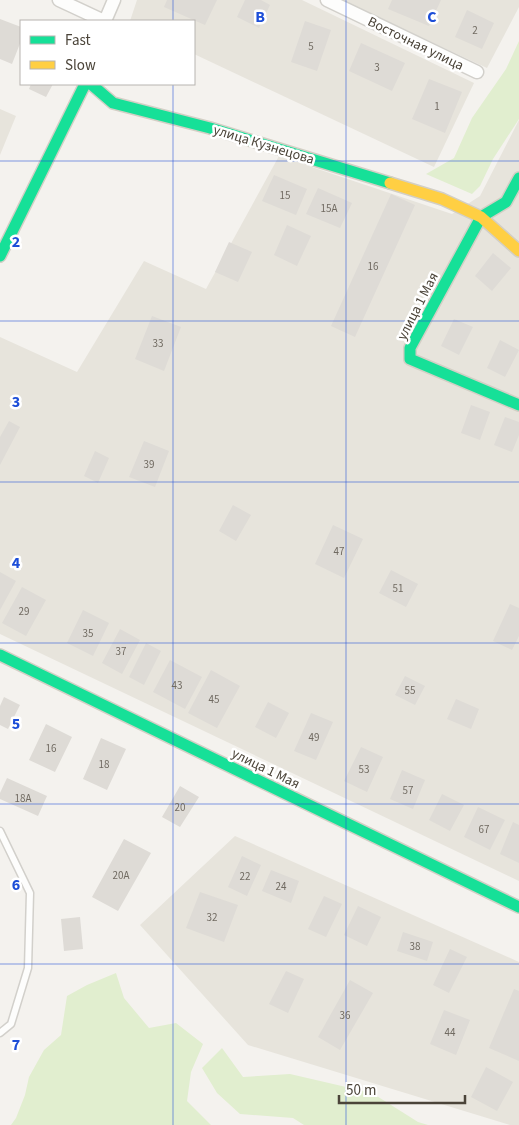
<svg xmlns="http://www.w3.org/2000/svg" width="519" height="1125" font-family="'Source Sans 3',sans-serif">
<rect width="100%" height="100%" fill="#f4f2ee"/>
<path fill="#e7e4dc" d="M137 0H302L474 83 434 167 194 54V21H130Z
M341 0H519V7L487 68Z
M0 109 16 116 0 155Z
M519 120V881L0 634V337L77 372 144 261 206 289 279 156 452 214 480 196Z
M235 836 519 962V1125H510L248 1045 140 925Z"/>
<path fill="#e1eecf" d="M519 41V119L493 159 480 186 472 194 426 174 454 158 472 118 506 69Z
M116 973 124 998 149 1028 176 1023 203 1044 191 1072 187 1101 211 1125H11L16 1118 25 1095 29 1077 44 1050 61 1035 67 996 87 985Z
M222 1048 243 1077 290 1074 372 1093 418 1122 428 1125H304L293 1118 240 1114 217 1093 202 1068Z"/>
<path fill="#dedbd6" d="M167 0H217L205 25 164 7Z
M245 0H261L270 5 259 28 237 17Z
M392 0H441L429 26 388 9Z
M467 10 494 23 482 49 455 37Z
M0 19 21 27V41L12 64 0 59Z
M305 21 331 30 317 71 291 62Z
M361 43 405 63 392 91 349 71Z
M429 79 462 92 445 133 412 119Z
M31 84H53L46 97 29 89Z
M274 175 307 189 296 215 262 201Z
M318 188 352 203 340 228 306 214Z
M391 194 415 205 355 337 331 326Z
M287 225 311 236 297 266 274 255Z
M229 242 252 252 238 282 215 272Z
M493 253 511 268 492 291 475 276Z
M152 316 181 327 164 371 135 359Z
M454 319 473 327 459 355 441 346Z
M500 340 519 350 505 377 487 368Z
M471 405 490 412 480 440 461 433Z
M505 417 519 422V435L512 452 494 445Z
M9 421 20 427 0 465V437Z
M144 441 169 451 155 487 129 477Z
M95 451 109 458 98 483 84 476Z
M233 505 251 515 236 541 219 531Z
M333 525 363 539 344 578 315 564Z
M391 570 418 584 406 607 379 593Z
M0 572 16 581 0 610Z
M22 587 46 600 26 636 2 623Z
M510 604 519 608V636L512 650 493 641Z
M83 610 109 623 93 656 67 643Z
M120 629 140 640 122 674 102 663Z
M146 643 161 651 144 685 129 677Z
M170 660 202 677 185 709 153 692Z
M211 670 240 686 217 728 188 713Z
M405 676 425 686 415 705 395 695Z
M4 697 20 705 8 729 0 725V706Z
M456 699 479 709 471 729 447 719Z
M268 702 289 713 276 738 255 727Z
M311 713 333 722 316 760 294 751Z
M46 724 72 737 55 772 29 760Z
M101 738 126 749 107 790 83 779Z
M361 747 383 757 367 792 344 781Z
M402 770 425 780 413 809 390 799Z
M7 778 47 796 38 816 0 799V793Z
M180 786 199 797 180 827 162 817Z
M442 794 464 805 450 831 429 820Z
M478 807 505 820 490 850 464 837Z
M513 822 519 825V863L500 854Z
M124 839 151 853 118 911 92 897Z
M242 856 261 865 247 896 228 887Z
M271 870 299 881 291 903 262 891Z
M200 892 238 905 224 942 186 928Z
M324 896 342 904 326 937 308 929Z
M358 906 381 917 367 946 344 935Z
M80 917 83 949 64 951 61 919Z
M403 932 433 942 427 961 397 951Z
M450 949 467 957 449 993 433 985Z
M286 971 304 979 288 1013 269 1004Z
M350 980 373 993 340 1050 318 1037Z
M514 989 519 991V1061L489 1048Z
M444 1010 470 1020 456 1055 430 1044Z
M486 1067 513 1082 497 1111 471 1097Z"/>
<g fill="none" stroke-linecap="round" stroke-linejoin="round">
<defs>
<path id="lane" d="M0 831 30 893 28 968 11 1024 0 1033"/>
<path id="street" d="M59 0 104 21
M327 0 477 72
M105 21 114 0"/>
<path id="fast" d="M91 84 113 103 210 128 390 183
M519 178 506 202 481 217 410 348V359L519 405
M0 256 85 84
M0 655 519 907"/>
<path id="slow" d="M390 183 442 199 481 217 519 251"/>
</defs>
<use href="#lane" stroke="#d2d0cb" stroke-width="9"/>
<use href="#street" stroke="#d2d0cb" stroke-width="15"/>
<use href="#fast" stroke="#d3cfc5" stroke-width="14"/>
<use href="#slow" stroke="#d3cfc5" stroke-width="14"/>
<use href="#lane" stroke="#fdfdfc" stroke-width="6"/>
<use href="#street" stroke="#fdfdfc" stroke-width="12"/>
<use href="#fast" stroke="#16e098" stroke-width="11"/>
<use href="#slow" stroke="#ffcf43" stroke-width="11"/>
</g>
<path fill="none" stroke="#1d4ed8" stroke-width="1" stroke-opacity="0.55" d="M173 0V21M346 0V1125M173 84V1125M0 161H519M0 321H519M0 482H519M0 643H519M0 804H519M0 964H519"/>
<g text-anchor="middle" stroke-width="5" stroke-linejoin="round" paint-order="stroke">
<g font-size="11" fill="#706a61">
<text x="475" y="34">2</text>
<text x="311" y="50">5</text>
<text x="377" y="71">3</text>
<text x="437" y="110">1</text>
<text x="285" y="199">15</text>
<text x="329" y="212">15А</text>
<text x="373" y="270">16</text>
<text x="158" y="347">33</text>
<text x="149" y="468">39</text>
<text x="339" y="555">47</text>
<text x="398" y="592">51</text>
<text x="24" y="615">29</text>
<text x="88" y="637">35</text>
<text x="121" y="655">37</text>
<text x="177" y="689">43</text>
<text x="410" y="694">55</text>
<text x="214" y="703">45</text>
<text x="314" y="741">49</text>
<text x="51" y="752">16</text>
<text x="104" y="768">18</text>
<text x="364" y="773">53</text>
<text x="408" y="794">57</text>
<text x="23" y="802">18А</text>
<text x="180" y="811">20</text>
<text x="484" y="833">67</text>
<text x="121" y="879">20А</text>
<text x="245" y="880">22</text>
<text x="281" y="890">24</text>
<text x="212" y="921">32</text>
<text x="415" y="950">38</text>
<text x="345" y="1019">36</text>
<text x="450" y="1036">44</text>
</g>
<g font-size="14" fill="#4b4439" stroke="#fff">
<text transform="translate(416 43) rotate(26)" y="5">Восточная улица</text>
<text transform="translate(264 144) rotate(17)" y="5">улица Кузнецова</text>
<text transform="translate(417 306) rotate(-63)" y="5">улица 1 Мая</text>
<text transform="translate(266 768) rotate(26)" y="5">улица 1 Мая</text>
</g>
</g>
<g font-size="16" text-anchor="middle" font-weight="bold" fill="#1d4ed8" stroke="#fff" stroke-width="5" stroke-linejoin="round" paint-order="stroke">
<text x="260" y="22">B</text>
<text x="432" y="22">C</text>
<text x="16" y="247">2</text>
<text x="16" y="407">3</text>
<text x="16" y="568">4</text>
<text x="16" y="729">5</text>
<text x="16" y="890">6</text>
<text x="16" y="1050">7</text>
</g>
<rect x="20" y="20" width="175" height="65" fill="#ffffff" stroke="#b7b4b0"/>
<rect x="30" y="36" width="25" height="8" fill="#16e098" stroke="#b7b4b0"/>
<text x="65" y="45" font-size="15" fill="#4b4439">Fast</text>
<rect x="30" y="61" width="25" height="8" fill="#ffcf43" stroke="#b7b4b0"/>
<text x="65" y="70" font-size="15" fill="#4b4439">Slow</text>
<path d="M339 1095v8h126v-8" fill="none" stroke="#4b4439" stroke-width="2.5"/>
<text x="346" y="1095" font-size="15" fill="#4b4439" stroke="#ffffff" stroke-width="4" paint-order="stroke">50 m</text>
</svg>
